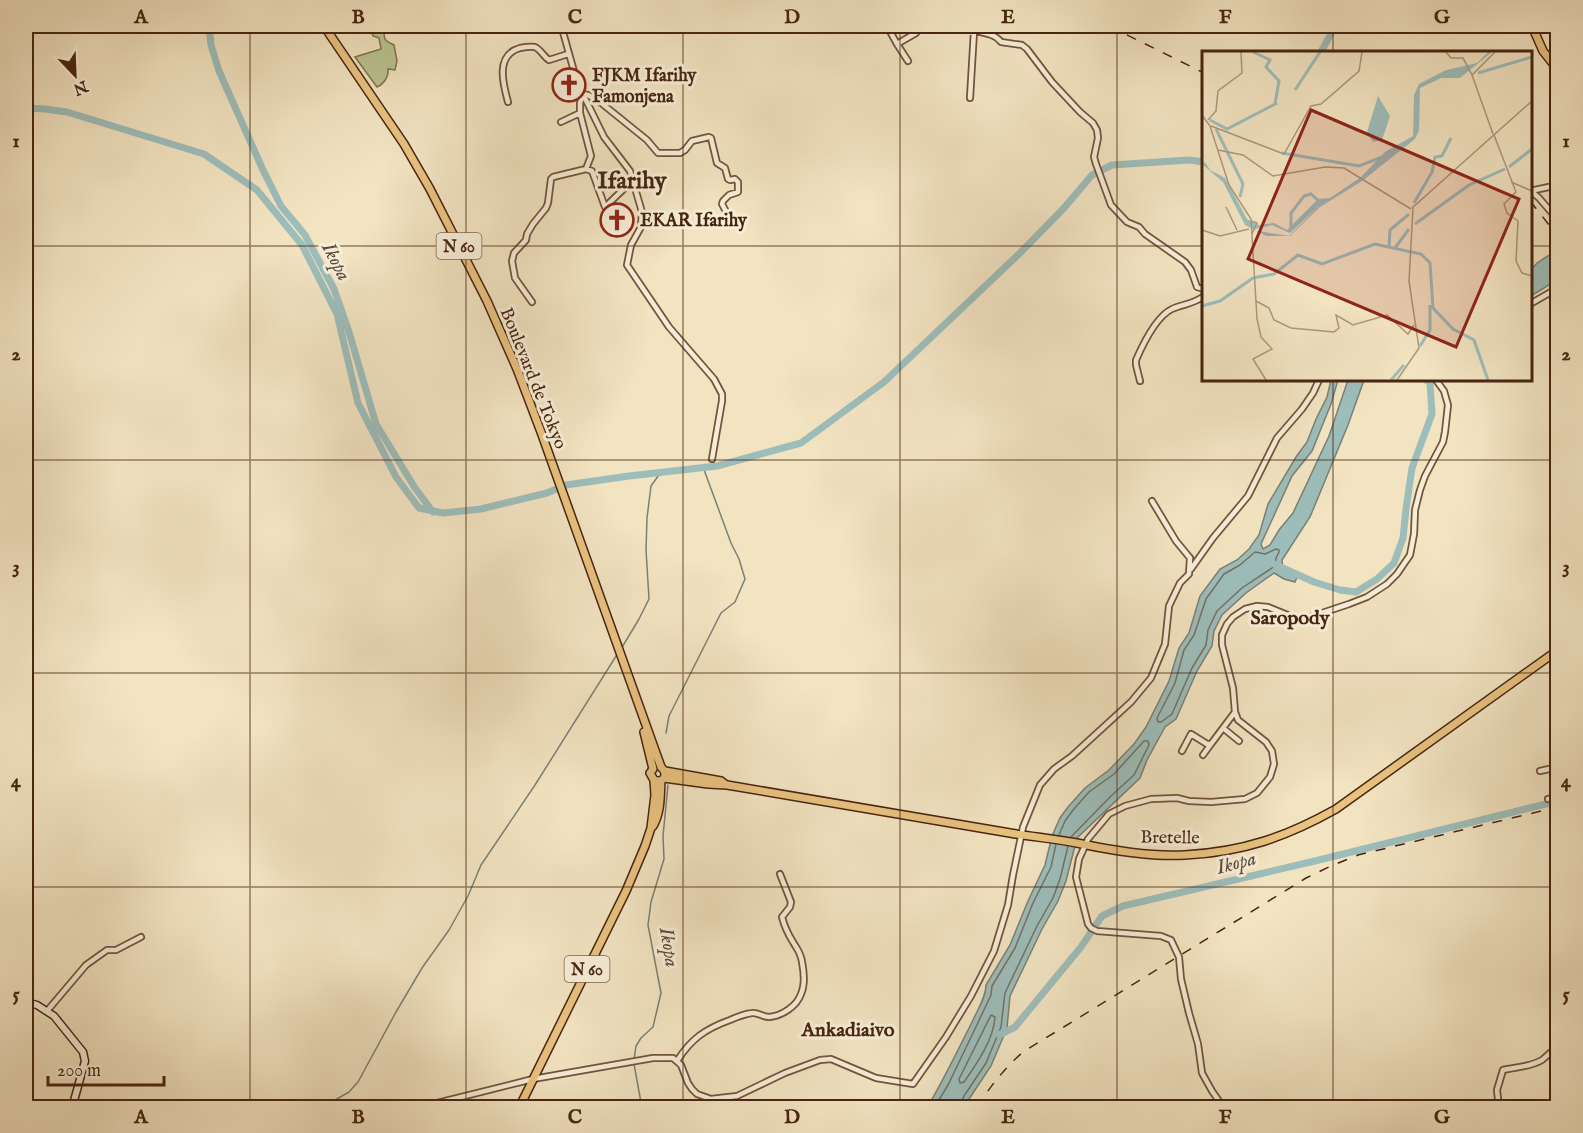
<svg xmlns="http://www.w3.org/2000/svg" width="1583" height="1133" font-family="'IM FELL English',serif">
<rect width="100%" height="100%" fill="#f2e3c1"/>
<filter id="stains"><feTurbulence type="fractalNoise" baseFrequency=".00333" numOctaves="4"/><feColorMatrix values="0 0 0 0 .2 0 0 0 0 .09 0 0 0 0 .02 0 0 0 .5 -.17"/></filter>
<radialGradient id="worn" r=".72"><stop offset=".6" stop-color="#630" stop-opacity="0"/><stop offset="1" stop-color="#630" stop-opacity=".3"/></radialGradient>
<path fill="#bbc392" stroke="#807451" stroke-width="1.5" d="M375 26H384C385 38 381 39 394 45L397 61 395 70 388 69C389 76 384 84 377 87L355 57 381 49 379 38 373 36 370 29Z"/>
<path fill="#9dbdba" stroke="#7a8076" stroke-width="1.5" d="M1557 250V280L1531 296V270L1537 263Z
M1331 380H1338L1331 404 1312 451 1292 476 1261 544 1263 549 1270 545 1279 530 1293 513 1329 436 1348 380H1364L1348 425 1310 517 1282 560 1283 571 1297 577 1295 582 1284 579 1274 573 1246 593 1222 615 1214 631 1212 646 1197 671 1176 719 1165 727 1147 760 1140 778 1077 838 1066 881 1058 901 1042 929 1010 996 1007 1028 991 1066 969 1099 964 1107 927 1108C944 1079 958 1050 973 1020 978 1009 986 997 986 985L1010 945 1028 901 1045 865 1052 836 1060 818 1068 807 1085 788 1109 770 1134 744 1146 727 1169 681 1179 648 1189 633 1200 596 1220 569 1237 560 1249 549 1259 535 1268 504 1296 457 1307 442 1316 419 1327 397Z"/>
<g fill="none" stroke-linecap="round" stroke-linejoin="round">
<path stroke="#727165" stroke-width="1.5" d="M1276 549 1279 550V552L1276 558 1275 566 1242 588 1217 611 1208 630 1206 645 1192 668 1172 714 1161 722H1158L1157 718 1175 683 1184 650 1194 635 1206 599 1224 574 1240 565 1255 552 1265 554Z
M1059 835 1065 821 1073 810 1089 792 1114 774 1144 741H1148L1149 745 1134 775 1111 796 1071 837
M991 1015 995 1017C994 1039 976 1065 964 1082L960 1083 959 1079Z
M934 1108 948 1085 974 1031 991 995 992 986 1015 948 1033 903 1051 867 1056 844
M959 1108 964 1096 986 1063 1001 1027 1005 993 1037 926 1053 898 1060 879 1068 846"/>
<path stroke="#7a8076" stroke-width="1.5" d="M621 649 639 619 649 599 646 550 647 518 651 486 661 472
M666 733 669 716 721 613 735 602 745 579 739 559 731 543 703 467
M634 1060 636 1046 641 1038 653 1027 661 993 648 925 651 902 664 859 663 836 668 785
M634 1064 642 1108
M321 1108 349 1092 358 1082 396 1012 422 968 449 930 468 896 481 865 535 785 618 653"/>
<path stroke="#9dbdba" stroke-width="7" d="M209 26 211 45 219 71 263 170 281 206 305 235 334 289 349 332 376 424 415 488 433 512
M1321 52 1335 26
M26 108 45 109 67 112 204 154 257 190 302 245 337 314 358 403 396 477 419 508 443 513 481 509 547 493 566 485 629 476 717 466 801 443 884 382 1021 252 1064 208 1092 175 1112 165 1189 160 1204 162
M1274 564 1314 582 1340 590 1356 592 1377 579 1394 563 1403 538 1406 509 1412 468 1432 414 1430 383 1426 380
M999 1035 1015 1027 1081 947 1102 916 1123 906 1319 860 1558 801"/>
<defs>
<path id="street" d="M563 26V32L577 82 604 137 630 171 642 212 641 227 631 245 627 265 669 327 714 379 722 394V401L712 459
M887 26 897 44 908 61
M959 26C971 33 992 30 1001 42L1022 45 1027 49 1052 82 1080 112 1093 123 1097 130 1098 138 1094 157 1096 164 1111 205 1127 222 1139 227 1145 234 1185 262 1191 270 1197 287 1204 289
M897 44 916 33
M970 98 974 31
M508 102C503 84 495 55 520 48 525 47 530 46 535 47 541 50 544 57 549 60L568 54
M561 122 580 113
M586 169 591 156 580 113V103L583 94 588 95 600 102 647 140 658 153H680L685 150 692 141 709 137 711 138 717 163 725 168 728 179 730 180 735 179 738 182V192L729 195 723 201 722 204 731 221
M1530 191 1558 185
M1531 191 1539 198 1558 220
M532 302 515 278 512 261 514 253 526 240 527 234 533 224 546 208 548 203 551 179 553 177 586 169 592 171 605 207 633 180
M1530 304 1558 288
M1140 381 1136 365V360C1143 344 1157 316 1172 309 1183 304 1194 304 1204 296
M1152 501 1176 541 1190 558
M1191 567V569L1213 538 1248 496 1277 438 1302 409 1313 393 1319 380
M1223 728 1239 741
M1182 751 1191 734 1207 744H1211L1235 712
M1203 755 1211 744
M1540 771 1558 767
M1548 799 1558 797
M47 1011 86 965 107 950H116L141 937
M677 1061C691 1039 705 1029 730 1020 737 1017 744 1014 752 1013 758 1012 762 1017 769 1017 782 1016 797 1006 801 994 805 985 804 972 802 962 801 953 797 949 793 942 788 934 784 925 782 917L790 907 791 902 780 874
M417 1108 533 1079 653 1058H673L681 1065 688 1083 692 1089 697 1094 711 1099 737 1096 785 1073 820 1060 831 1059 876 1078 913 1084 946 1037 971 996 994 951 1008 905 1013 875 1023 827 1040 785 1054 769 1072 756 1131 702 1151 678 1165 644 1169 606 1180 583 1189 574 1190 558
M1224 1108 1212 1091 1202 1073 1198 1044 1189 1013 1181 979 1179 957 1171 940 1161 936 1097 931 1091 928 1088 924 1076 877 1079 859 1088 839 1109 814 1125 806 1151 799 1177 798 1189 801 1211 802 1245 799 1257 793 1270 777 1274 764 1272 751 1266 742 1238 720 1235 712 1233 688 1222 645V635L1227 624 1233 617 1245 609 1257 606 1268 607 1295 618 1304 619 1349 604 1367 597 1387 584 1397 574 1410 555 1414 534 1415 510 1420 490 1425 476 1443 442 1445 432 1448 405 1444 391 1436 380
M1499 1108 1497 1090 1503 1070C1515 1067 1531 1067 1542 1060 1547 1056 1551 1051 1558 1048"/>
<path id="secondary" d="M26 1002 37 1005 54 1016 83 1052 85 1061 72 1108"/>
<path id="primary" d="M324 26 404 144 430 189 487 301 517 369 541 432 661 767C669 774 664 784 654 780
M1532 26 1543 51 1558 70
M665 771 721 781 725 784
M664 778 708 784 727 785C822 801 916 817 1010 833 1034 837 1058 839 1082 844 1115 851 1151 857 1185 855 1243 852 1286 837 1336 809L1558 650
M653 826C661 812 660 797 661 781
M519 1108 626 891 645 846 651 828 655 795 654 780 650 773 653 769 644 732"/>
</defs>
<use href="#street" stroke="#71543c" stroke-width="8"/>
<use href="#secondary" stroke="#462510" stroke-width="9"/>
<use href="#primary" stroke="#462510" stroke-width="10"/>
<use href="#street" stroke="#f7edd7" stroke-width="4.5"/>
<use href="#secondary" stroke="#f7edd7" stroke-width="6"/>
<use href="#primary" stroke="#e9c280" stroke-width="7"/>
<path stroke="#462510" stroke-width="1.5" stroke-dasharray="10 10" stroke-linecap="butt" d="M1109 26 1204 73
M1530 201 1558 236
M977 1108C990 1086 1004 1069 1023 1052L1306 878 1331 866 1358 855 1558 807"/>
</g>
<path fill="none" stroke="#462510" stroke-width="1.5" stroke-opacity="0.55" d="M250 26V1108M466 26V1108M683 26V1108M900 26V1108M1117 26V1108M1333 26V52M26 246H1204M1530 246H1558M1333 380V1108M26 460H1558M26 673H1558M26 887H1558"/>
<defs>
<symbol id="church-ring" viewBox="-11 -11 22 22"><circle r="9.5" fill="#f7edd7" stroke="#8f2418" stroke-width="1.5"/><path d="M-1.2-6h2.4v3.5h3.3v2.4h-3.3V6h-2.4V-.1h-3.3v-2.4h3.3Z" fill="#8f2418"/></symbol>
</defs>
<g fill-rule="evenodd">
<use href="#church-ring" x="550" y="66" width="38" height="38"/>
<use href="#church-ring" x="598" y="201" width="38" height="38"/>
</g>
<g text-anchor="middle" stroke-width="6" stroke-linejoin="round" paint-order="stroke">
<g fill="#f7edd7" stroke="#7b614c" stroke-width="1.5">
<rect x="436.5" y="233" width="45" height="26" rx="4.5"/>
<rect x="564.5" y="956" width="45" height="26" rx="4.5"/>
</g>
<g font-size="16" font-weight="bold" fill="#462510">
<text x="459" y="252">N 60</text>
<text x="587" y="975">N 60</text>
</g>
<g font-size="18" font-weight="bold" fill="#462510" stroke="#f7edd7" text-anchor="start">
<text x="592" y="81">FJKM Ifarihy<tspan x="592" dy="21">Famonjena</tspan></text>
<text x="640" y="226">EKAR Ifarihy</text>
</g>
<g font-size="18" fill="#462510" stroke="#f7edd7">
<text transform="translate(534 378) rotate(68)" y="6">Boulevard de Tokyo</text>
<text transform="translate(1170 837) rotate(1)" y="6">Bretelle</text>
</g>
<g font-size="20" font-style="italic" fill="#5c4b3a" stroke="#f7edd7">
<text transform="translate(337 261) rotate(63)" y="7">Ikopa</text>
<text transform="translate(1236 862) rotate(-14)" y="7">Ikopa</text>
<text transform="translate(670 947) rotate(81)" y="7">Ikopa</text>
</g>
<g font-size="20" font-weight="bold" fill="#462510" stroke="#f7edd7">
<text x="1290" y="624">Saropody</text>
<text x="848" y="1036">Ankadiaivo</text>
</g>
<g font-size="24" font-weight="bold" fill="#462510" stroke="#f7edd7">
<text x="632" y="188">Ifarihy</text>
</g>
</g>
<g transform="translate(1202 51)">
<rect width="330" height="330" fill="#f2e3c1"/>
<path d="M286 1H290L258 27H239L218 37 217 79 213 88 160 130 118 156 88 185H64L43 174 21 131 0 113 3 111 8 119 23 127 45 168 57 174 72 172 85 179 116 148 128 147 159 126 183 101 211 85 212 44 217 33 244 19 275 12ZM118 154 87 185 50 179 70 174 88 182ZM176 45 188 65 180 89 171 91 165 81Z" fill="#9dbdba" fill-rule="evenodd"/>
<path fill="none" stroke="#9dbdba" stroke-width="3" d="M51 1 68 9 64 16 77 30 73 53M276 22 330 6M93 39 118 1M8 69 25 78 75 52M14 78 41 133 38 146M80 102 157 115 183 105M307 116 330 98M212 152 230 121 233 106 240 105 249 87M213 173 267 134 303 118M89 179V162L102 145 109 143 119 152M187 196 188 179 207 163M193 197 207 178M0 255 18 250 51 227 72 223 96 204 120 213 173 193 219 203 228 212 231 257 251 278 272 289 286 329M218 295 228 279V254M189 329 202 314"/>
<path fill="none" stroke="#ad977a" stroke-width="1.5" d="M244 1 249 7H261L270 24 293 1M270 24 291 83M0 64 8 75 27 134 49 168 55 268 59 286 70 298 51 308 64 329M6 69 14 60 16 40 40 22 39 1M9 75 82 103 109 55 119 53 157 20 160 1M292 84 314 141 302 153 305 162 316 170 314 210 320 222 330 225M16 99 41 104 71 125 123 116 142 117 209 158M309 131 330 140M24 156 35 179M210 157 330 50M49 170 55 172 50 183M0 179 18 185 47 178M54 250 67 257 72 269 89 277 132 281 137 277 134 264 151 274 185 264 206 283 212 274M195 329 217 297 207 230 211 157"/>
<path fill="#8f2418" fill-opacity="0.15" stroke="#8f2418" stroke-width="3" d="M109 59 317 148 254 296 46 208Z"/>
<rect width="330" height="330" fill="none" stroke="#462510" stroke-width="3"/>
</g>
<rect width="1583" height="1133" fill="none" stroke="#f2e3c1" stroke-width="66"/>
<g transform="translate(75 75) rotate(157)" stroke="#f7edd7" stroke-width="4.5" paint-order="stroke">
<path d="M0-4.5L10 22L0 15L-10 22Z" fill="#462510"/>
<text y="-9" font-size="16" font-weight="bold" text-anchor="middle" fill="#462510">N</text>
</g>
<path d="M48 1076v9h116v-9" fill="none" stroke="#462510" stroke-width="3"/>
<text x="57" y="1076" font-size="18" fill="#462510" stroke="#f7edd7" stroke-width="4.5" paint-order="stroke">200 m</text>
<rect x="33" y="33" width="1517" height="1067" fill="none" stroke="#462510" stroke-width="2"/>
<g font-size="20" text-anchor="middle" font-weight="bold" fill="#462510">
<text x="141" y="23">A</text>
<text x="358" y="23">B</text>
<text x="575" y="23">C</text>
<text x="792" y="23">D</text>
<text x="1008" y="23">E</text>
<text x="1225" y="23">F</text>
<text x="1442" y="23">G</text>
<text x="16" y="147">1</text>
<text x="1566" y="147">1</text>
<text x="16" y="360">2</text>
<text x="1566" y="360">2</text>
<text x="16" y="573">3</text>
<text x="1566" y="573">3</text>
<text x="16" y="787">4</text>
<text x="1566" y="787">4</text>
<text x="16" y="1000">5</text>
<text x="1566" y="1000">5</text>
<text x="141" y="1123">A</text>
<text x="358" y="1123">B</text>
<text x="575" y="1123">C</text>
<text x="792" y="1123">D</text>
<text x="1008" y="1123">E</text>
<text x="1225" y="1123">F</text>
<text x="1442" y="1123">G</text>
</g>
<rect width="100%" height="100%" filter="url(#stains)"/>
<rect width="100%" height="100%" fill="url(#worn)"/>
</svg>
